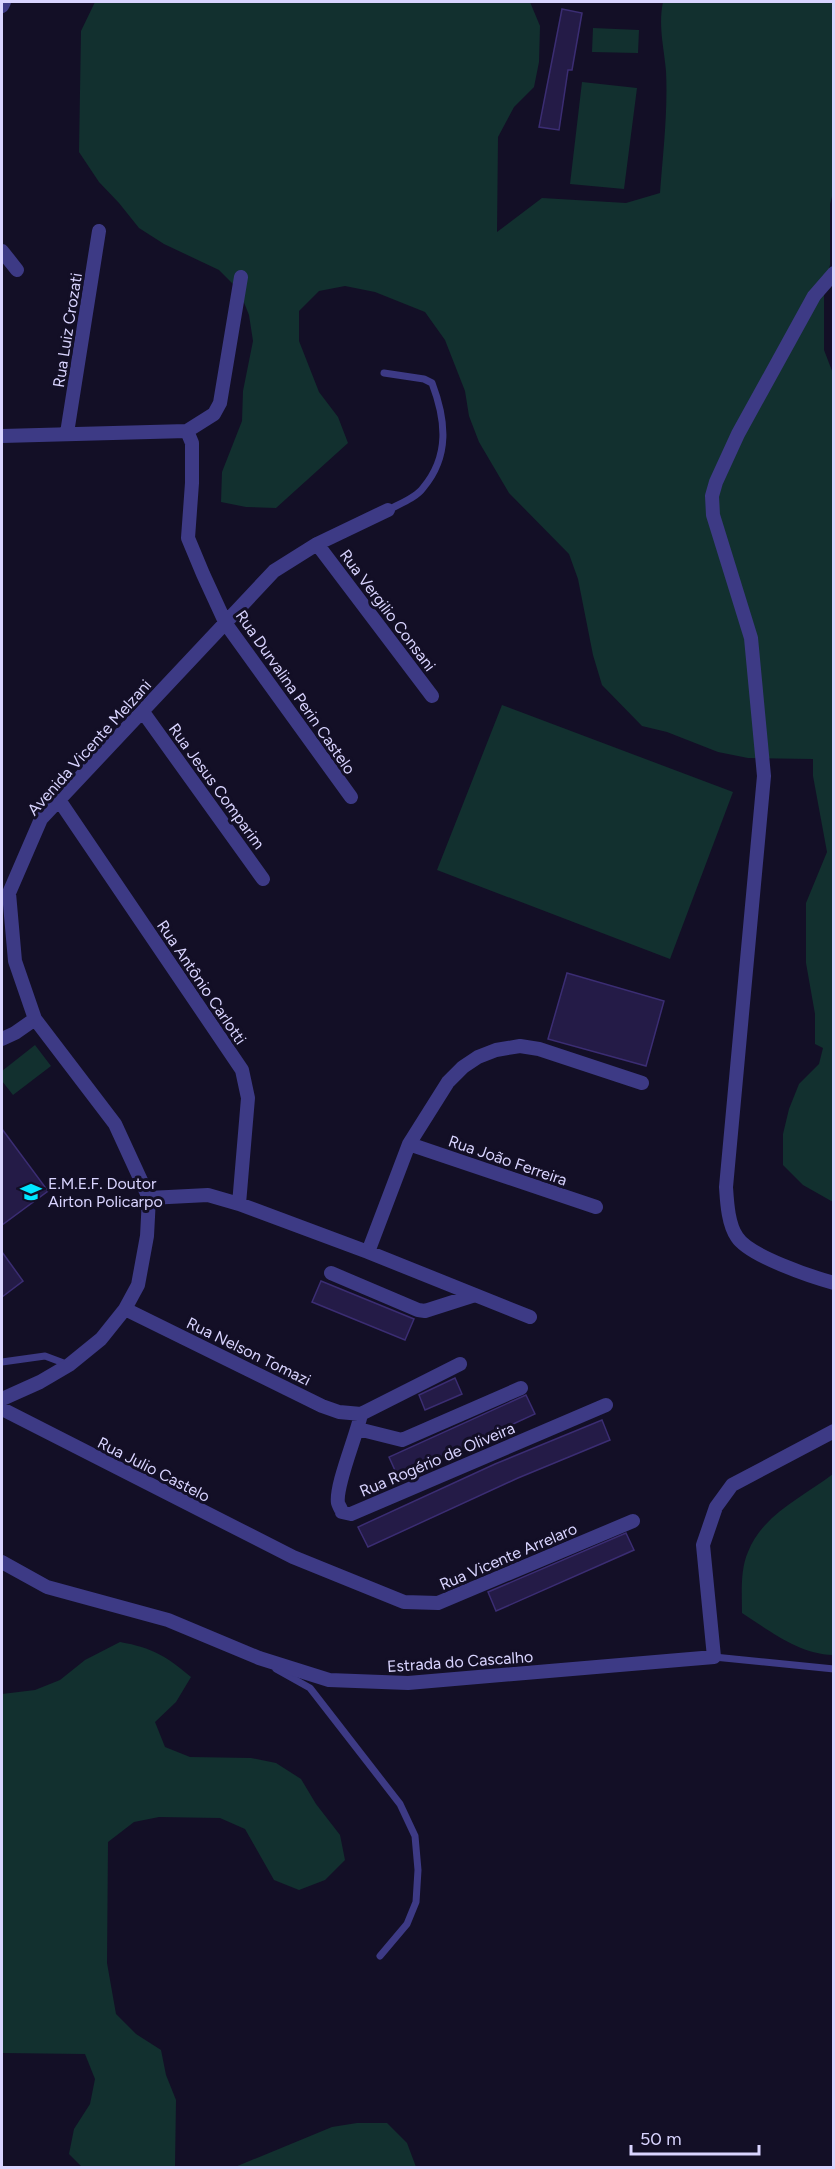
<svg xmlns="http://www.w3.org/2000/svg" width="835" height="2169" font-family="Figtree,sans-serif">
<rect width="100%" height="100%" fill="#130f26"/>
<path fill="#12302f" d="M95 2H530L540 26 539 62 534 87 514 107 498 137 497 232 542 198 626 203 660 193C663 153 668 112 666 71 664 47 658 26 663 2H833L834 189 830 204V265L824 290V350L834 376 833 1202 803 1185 783 1165V1134L789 1109 799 1084 819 1064 823 1048 815 1044V1014L806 963V903L827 852 813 776V759L748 758 718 752 667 732 642 726 602 685 593 655 578 579 569 554 509 493 479 442 469 416 465 391 445 340 425 312 375 292 345 286 319 291 299 311V341L319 392 338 417 348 443 276 508 246 507 221 502 222 472 242 421 243 391 253 341 249 315 239 290 219 270 164 244 139 228 119 203 99 182 79 152 81 31Z
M593 28 639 30 638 53 592 52Z
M582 82 637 88 624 189 570 184Z
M502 705 733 792 670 959 437 870Z
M35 1045 51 1066 13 1095 2 1081V1071Z
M833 1474V1655C799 1654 770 1631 742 1613 742 1594 740 1570 748 1552 763 1514 803 1497 833 1474Z
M120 1642C153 1648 166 1656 191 1677L176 1702 155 1722 165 1747 190 1757 251 1758 276 1763 301 1779 316 1804 340 1835 345 1860 325 1880 299 1890 274 1880 245 1829 220 1818 159 1817 134 1822 108 1842 107 1963 116 2014 136 2034 161 2050 166 2075 176 2100 175 2166 170 2167H82L69 2154 74 2129 90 2104 95 2079 85 2054 2 2053V1694L35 1690 60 1680 85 1660Z
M357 2123H387L407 2143 416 2167H235L332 2127Z"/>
<path fill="#241b47" stroke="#3b2d73" stroke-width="1.5" d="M562 9 582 13 572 70H568L559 130 539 127Z
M567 973 664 1001 646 1066 548 1039Z
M2 1129 48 1191 2 1225Z
M2 1252 23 1281 2 1297Z
M321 1281 414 1319 405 1340 312 1302Z
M455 1378 462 1394 425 1410 419 1395Z
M526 1395 535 1414 398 1477 389 1457Z
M602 1420 610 1440 518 1478 368 1547 358 1527 495 1464Z
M626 1533 634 1550 496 1611 488 1592Z"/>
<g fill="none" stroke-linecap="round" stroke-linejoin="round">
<path stroke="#3d3a85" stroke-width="7" d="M384 373 424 379 432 383C446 420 450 456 423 488 416 498 399 504 388 510
M2 1362 45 1356 69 1365
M714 1657 834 1669
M276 1669 310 1688 400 1804 415 1836 418 1870 416 1902 407 1924 380 1956"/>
<path stroke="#3d3a85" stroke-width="14" d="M2 6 4 2
M2 251 17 270
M834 273 814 296 738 434 716 482 712 496 713 515 751 638 764 776 726 1187C727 1202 728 1224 737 1237 749 1256 812 1277 834 1283
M187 431 192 443V483L188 538 203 574 226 624 351 797
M67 433 99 231
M2 436 187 431 214 414 220 403 241 277
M317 544 432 696
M143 712 263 879
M59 800 242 1070 248 1098 239 1204
M2 1039 15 1033 35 1019
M409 1144 596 1207
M149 1198 208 1195 239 1204 368 1252 409 1144 448 1082 463 1067 478 1057 496 1050 520 1046 539 1049 642 1083
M368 1252 530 1317
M331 1273 418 1310 425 1311 475 1295
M125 1309 322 1406 339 1412 361 1414
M2 1399 40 1382 69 1365 101 1339 125 1309 138 1285 147 1236 149 1198 115 1124 35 1019 15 961 9 893 41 819 274 571 317 544 388 510
M2 1409 293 1557 404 1602 438 1603 633 1521
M361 1414C357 1435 335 1486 338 1503 338 1504 342 1511 342 1512L351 1514 606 1405
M361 1414 460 1364
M358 1429 402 1440 521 1388
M2 1562 47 1587 168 1620 259 1658 329 1680 408 1683 714 1657 703 1545 716 1507 732 1485 834 1431"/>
</g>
<defs>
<symbol id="school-bare" viewBox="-9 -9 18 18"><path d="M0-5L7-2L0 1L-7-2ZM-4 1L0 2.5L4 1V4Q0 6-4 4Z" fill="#00e5ff" stroke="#130f26" stroke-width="2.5" paint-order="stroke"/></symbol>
</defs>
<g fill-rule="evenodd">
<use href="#school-bare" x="16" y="1177" width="30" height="30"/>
</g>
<g text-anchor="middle" stroke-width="6" stroke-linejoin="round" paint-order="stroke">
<g font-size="16" fill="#d9d4ff" stroke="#130f26">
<text transform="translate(67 330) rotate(-81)" y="6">Rua Luiz Crozati</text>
<text transform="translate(388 610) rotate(53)" y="6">Rua Vergilio Consani</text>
<text transform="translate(296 692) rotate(55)" y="6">Rua Durvalina Perin Castelo</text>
<text transform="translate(89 747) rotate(-48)" y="6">Avenida Vicente Melzani</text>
<text transform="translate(217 786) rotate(54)" y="6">Rua Jesus Comparim</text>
<text transform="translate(202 982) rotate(56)" y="6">Rua Antônio Carlotti</text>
<text transform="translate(508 1160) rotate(19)" y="6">Rua João Ferreira</text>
<text transform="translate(249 1351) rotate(26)" y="6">Rua Nelson Tomazi</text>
<text transform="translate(437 1459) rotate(-23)" y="6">Rua Rogério de Oliveira</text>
<text transform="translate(154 1469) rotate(27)" y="6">Rua Julio Castelo</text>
<text transform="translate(508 1556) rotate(-23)" y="6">Rua Vicente Arrelaro</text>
<text transform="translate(460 1661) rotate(-4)" y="6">Estrada do Cascalho</text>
</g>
<g font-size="16" fill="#d9d4ff" stroke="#130f26" text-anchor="start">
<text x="48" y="1189">E.M.E.F. Doutor<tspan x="48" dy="18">Airton Policarpo</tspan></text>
</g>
</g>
<rect width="835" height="2169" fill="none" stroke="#d9d4ff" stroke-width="6"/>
<path d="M631 2145v9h128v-9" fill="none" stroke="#d9d4ff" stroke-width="3"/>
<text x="640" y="2145" font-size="18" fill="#d9d4ff" stroke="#130f26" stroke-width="4.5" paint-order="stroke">50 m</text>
</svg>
